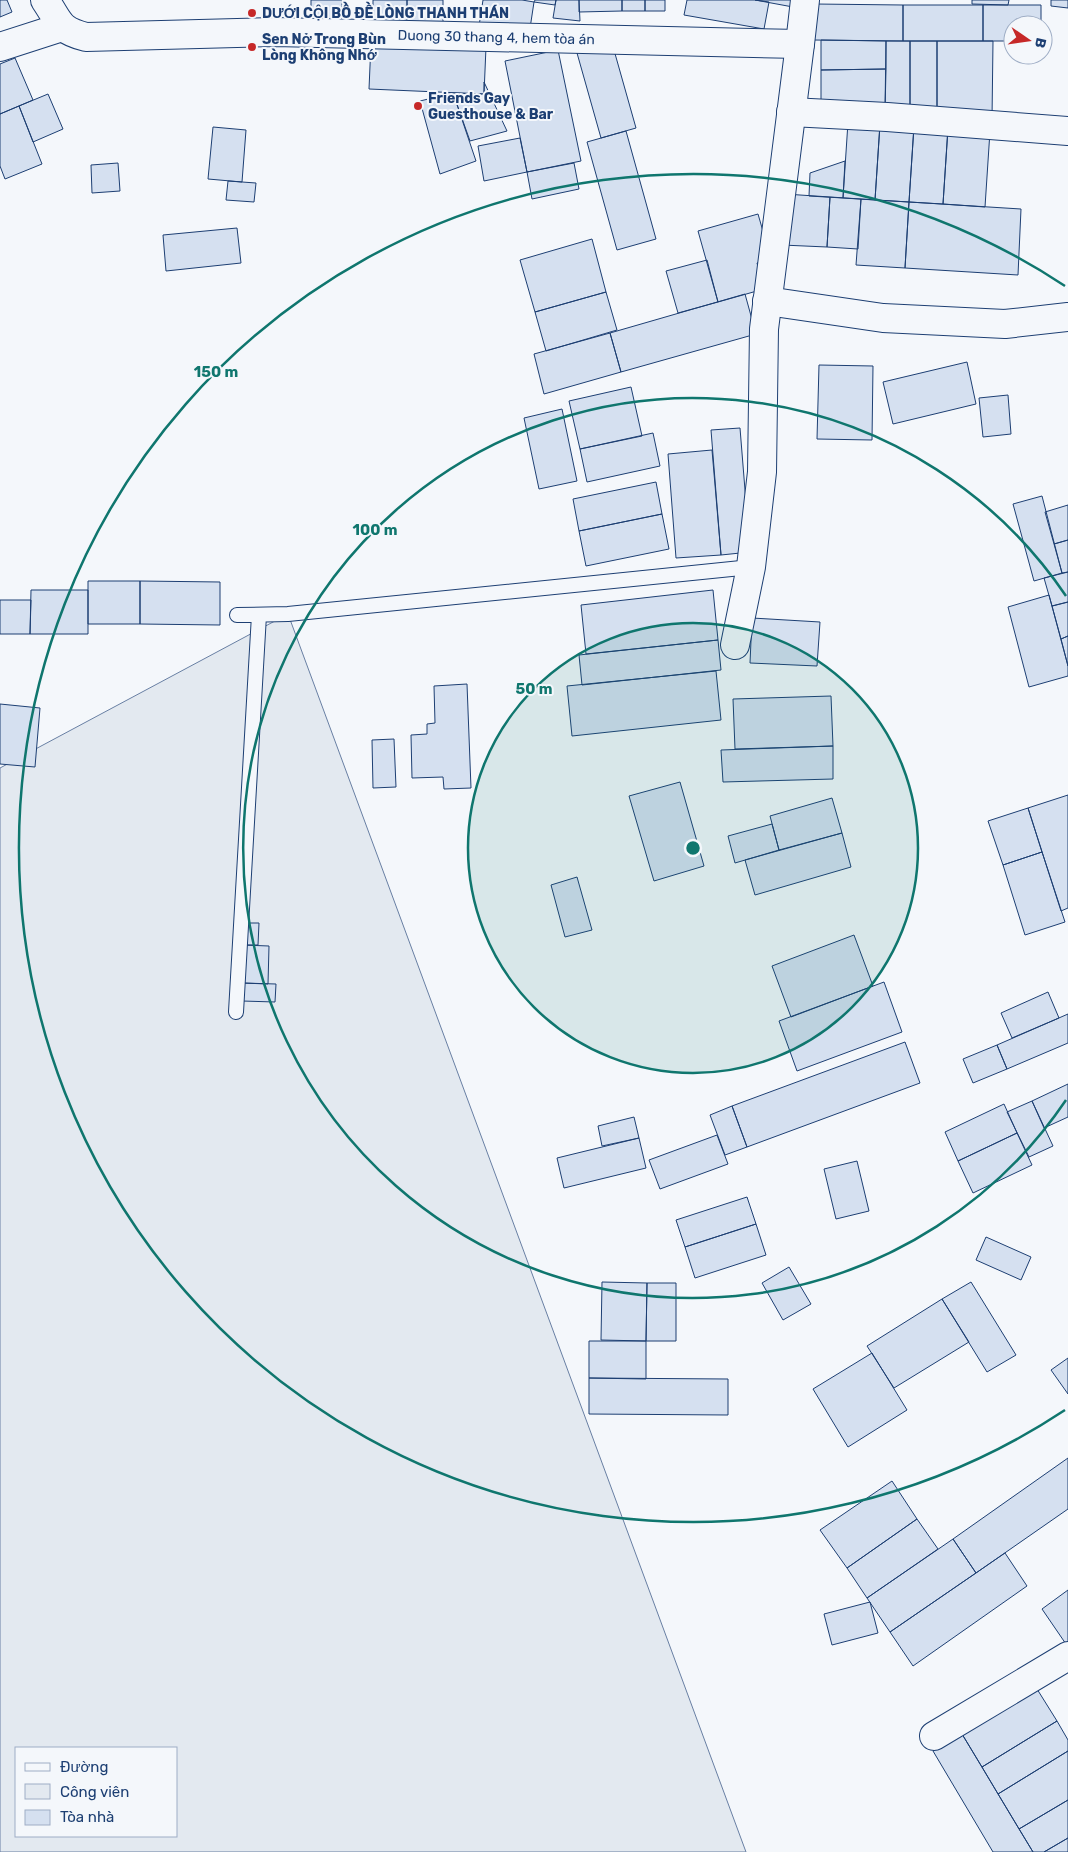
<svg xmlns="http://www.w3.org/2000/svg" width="1068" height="1852" font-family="Rubik,sans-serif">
<rect width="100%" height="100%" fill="#f4f7fb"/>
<path fill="#e3e9f0" stroke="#687fa3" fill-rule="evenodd" d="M288 614 746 1852H0V768ZM16 1748H176V1836H16Z"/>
<path fill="#d5e0f0" stroke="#1d3f73" d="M0 0H7L12 12 0 17Z
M311 0H342V24H311Z
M373 0H407V22H373Z
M407 0H443V23L407 22Z
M483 0H522L534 2 529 35 479 26Z
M535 0H556L555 5 534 2Z
M556 0H579L580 21 553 18Z
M579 0H622V11L579 12Z
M622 0H645V11H622Z
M645 0H665V11H645Z
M687 0H755L769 2 764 29 684 15Z
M755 0H794L793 7Z
M972 0H1009L1008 5 972 4Z
M1051 0H1068V8L1051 6Z
M815 4 903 5V41L814 40Z
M903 5H983V41H903Z
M983 5H1041V25H1013V41H983Z
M821 40 886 41V69L821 70Z
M886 41H910V111H885Z
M910 41H937V111H910Z
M937 41H993L992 119H937Z
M371 43 486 47 484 94 369 89Z
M612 43 636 128 601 138 577 53Z
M558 50 581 161 527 172 505 61Z
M15 58 33 100 0 114V64Z
M886 69 885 111 821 110V70Z
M484 82 507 131 470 141 453 93 484 94Z
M453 93 476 161 440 174 420 101Z
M48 94 63 129 33 142 19 106Z
M19 106 42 164 5 179 0 166V114Z
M848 122 880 124 875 200 843 198Z
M880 124 914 126 909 202 875 200Z
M914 126 948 128 943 204 909 202Z
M213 127 246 130 242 182 208 179Z
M948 128 990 131 985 207 943 204Z
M626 131 656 239 617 250 587 142Z
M520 138 527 172 484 181 478 146Z
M845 161 843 198 809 196 810 173Z
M118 163 120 191 92 193 91 165Z
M574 163 579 189 532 199 527 172Z
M228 181 256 183 254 202 226 200Z
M785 194 830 197 827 247 782 245Z
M830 197 861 199 858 249 827 247Z
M861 199 909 202 905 268 856 265Z
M909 202 1021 209 1018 275 905 268Z
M758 214 771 259 757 263 764 289 718 302 698 231Z
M237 228 241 263 166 271 163 235Z
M592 239 606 292 535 312 520 260Z
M707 260 718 302 678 313 666 271Z
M606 292 617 330 546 351 535 312Z
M745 294 756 334 621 372 610 333Z
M610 333 621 372 544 394 534 354Z
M967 362 976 404 893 424 883 382Z
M819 365 873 366 872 440 817 439Z
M631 387 642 436 580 449 569 401Z
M1008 395 1011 434 983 437 979 398Z
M562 409 577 481 539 489 524 418Z
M740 428 750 552 721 555 711 430Z
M653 433 660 466 587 482 580 449Z
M712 450 721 555 676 558 668 454Z
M656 482 662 514 579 531 573 499Z
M1042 496 1062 573 1034 581 1013 504Z
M1068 505V540L1054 544 1045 512Z
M662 514 669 549 586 566 579 531Z
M1068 540V572L1062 573 1054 544Z
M1068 572V602L1052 606 1044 578Z
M88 581H140V624H88Z
M140 581 220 582V625L140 624Z
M31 590H88V634H30Z
M713 590 718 640 586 654 581 605Z
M1049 595 1068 666V676L1029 687 1008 607Z
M0 600H31L30 634H0Z
M1068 602V636L1061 639 1052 606Z
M752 618 820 622 817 666 750 663Z
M1068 636V666L1061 639Z
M718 640 721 670 582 685 579 655Z
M716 671 721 720 572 736 567 686Z
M467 684 471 788 444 789 443 777 412 778 411 735 427 734V724L435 723 434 686Z
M831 696 833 746 735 749 733 699Z
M0 704 40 708 35 767 0 764Z
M394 739 396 787 373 788 372 740Z
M833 746V779L723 782 721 750Z
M680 782 704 866 654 881 629 796Z
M1068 795V908L1061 911 1028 808Z
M832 798 842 833 779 850 770 816Z
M1028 808 1042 852 1003 865 988 821Z
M772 824 779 850 735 863 728 836Z
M842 833 851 867 755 895 745 860Z
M1042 852 1065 922 1025 935 1003 865Z
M577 877 592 930 565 937 551 885Z
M244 923H259L258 945H243Z
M854 935 873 986 791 1017 772 966Z
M243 945 269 946 268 984 242 983Z
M884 982 902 1032 797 1071 779 1021Z
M242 983 276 984 275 1002 242 1001Z
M1048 992 1059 1018 1012 1038 1001 1013Z
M1068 1014V1043L1007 1069 997 1045Z
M905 1042 920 1083 747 1147 732 1106Z
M997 1045 1007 1069 973 1083 963 1059Z
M1068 1084V1117L1044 1128 1032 1101Z
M1032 1101 1053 1146 1029 1157 1007 1112Z
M1004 1104 1017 1133 958 1161 945 1132Z
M732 1106 747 1147 725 1155 710 1115Z
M634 1117 639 1138 602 1146 598 1126Z
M1017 1133 1032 1165 973 1193 958 1161Z
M717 1135 728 1164 660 1189 649 1160Z
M639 1138 646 1168 564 1188 557 1158Z
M857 1161 869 1211 836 1219 824 1169Z
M747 1197 756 1224 685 1247 676 1220Z
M756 1224 766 1255 695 1278 685 1247Z
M986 1237 1031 1257 1021 1280 976 1260Z
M789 1267 811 1304 783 1320 762 1283Z
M602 1282 647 1283 646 1341 601 1340Z
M971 1282 1016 1355 987 1372 942 1299Z
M647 1283H676V1341H646Z
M942 1299 969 1342 894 1388 867 1346Z
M589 1341H646V1379L589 1378Z
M872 1353 907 1410 848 1447 813 1389Z
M1068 1358V1394L1051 1370Z
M589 1378 728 1379V1415L589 1414Z
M1068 1458V1509L976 1573 953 1539Z
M892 1481 917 1519 847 1568 820 1530Z
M917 1519 938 1549 867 1598 847 1568Z
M953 1539 976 1573 890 1632 867 1598Z
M1005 1553 1027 1586 913 1666 890 1632Z
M1068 1590V1647L1042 1609Z
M870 1602 878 1633 832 1645 824 1614Z
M1037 1689 1057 1721 982 1767 962 1734Z
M1057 1721 1068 1740V1751L998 1794 982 1767Z
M962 1734 1033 1852H993L933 1751Z
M1068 1751V1800L1019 1829 998 1794Z
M1068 1800V1838L1044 1852H1033L1019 1829Z
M1068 1838V1852H1044Z"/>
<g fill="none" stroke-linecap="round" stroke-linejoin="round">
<defs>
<path id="lane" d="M237 615 288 614 751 567
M236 1012 259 615"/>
<g id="street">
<path id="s1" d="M45 0C60 22 58 30 86 37L275 32 800 44 805 0"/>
<path d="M0 47 62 27"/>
<path d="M791 112 887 117 1068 131"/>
<path d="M767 301 883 318 1005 324 1068 317"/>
<path d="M735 645 751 567 762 472 764 329 800 44"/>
<path d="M934 1736 1068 1656"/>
</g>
</defs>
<use href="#lane" stroke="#1d3f73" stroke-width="16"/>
<use href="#street" stroke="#1d3f73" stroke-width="30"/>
<use href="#lane" stroke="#f4f7fb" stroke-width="14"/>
<use href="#street" stroke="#f4f7fb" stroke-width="28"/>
</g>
<circle cx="693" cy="848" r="225" fill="#0f766e" fill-opacity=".12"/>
<g fill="none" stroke="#0f766e" stroke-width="2.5">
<circle cx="693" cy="848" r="225"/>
<path d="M1066 1100A450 450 0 1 1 1066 596"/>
<path d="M1065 1410A674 674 0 1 1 1065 286"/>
</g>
<g fill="#c62828" stroke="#f4f7fb" stroke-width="2">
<circle cx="252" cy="13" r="5"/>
<circle cx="252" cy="47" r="5"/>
<circle cx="418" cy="106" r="5"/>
</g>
<g text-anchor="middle" stroke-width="4" stroke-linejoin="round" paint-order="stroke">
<g font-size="14" font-weight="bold" fill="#1d3f73" stroke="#f4f7fb" text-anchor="start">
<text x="262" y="18">DƯỚI CỘI BỒ ĐỀ LÒNG THANH THÁN</text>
<text x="262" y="44">Sen Nở Trong Bùn<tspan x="262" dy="16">Lòng Không Nhớ</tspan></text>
<text x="428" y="103">Friends Gay<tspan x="428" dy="16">Guesthouse &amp; Bar</tspan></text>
</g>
<g font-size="14" fill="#1d3f73" stroke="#f4f7fb">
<text dy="5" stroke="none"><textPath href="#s1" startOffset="468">Duong 30 thang 4, hem tòa án</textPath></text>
</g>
</g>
<circle cx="693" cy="848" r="8" fill="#0f766e" stroke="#f4f7fb" stroke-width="2.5"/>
<g font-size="15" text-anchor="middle" font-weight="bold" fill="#0f766e" stroke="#f4f7fb" stroke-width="4" stroke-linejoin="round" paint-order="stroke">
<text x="216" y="377">150 m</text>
<text x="375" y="535">100 m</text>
<text x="534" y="694">50 m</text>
</g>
<rect x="15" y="1747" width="162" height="90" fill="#f4f7fb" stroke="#9eadc5"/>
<rect x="25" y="1763" width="25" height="8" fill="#f4f7fb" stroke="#9eadc5"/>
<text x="60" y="1772" font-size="15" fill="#1d3f73">Đường</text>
<rect x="25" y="1784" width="25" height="15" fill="#e3e9f0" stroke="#9eadc5"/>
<text x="60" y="1797" font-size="15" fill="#1d3f73">Công viên</text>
<rect x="25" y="1810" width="25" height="15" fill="#d5e0f0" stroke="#9eadc5"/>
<text x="60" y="1822" font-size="15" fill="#1d3f73">Tòa nhà</text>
<g transform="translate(1028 40) rotate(103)"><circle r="24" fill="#f4f7fb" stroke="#9eadc5"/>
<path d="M0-4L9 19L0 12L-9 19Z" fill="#c62828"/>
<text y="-8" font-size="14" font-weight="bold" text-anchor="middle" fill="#1d3f73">B</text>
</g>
</svg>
